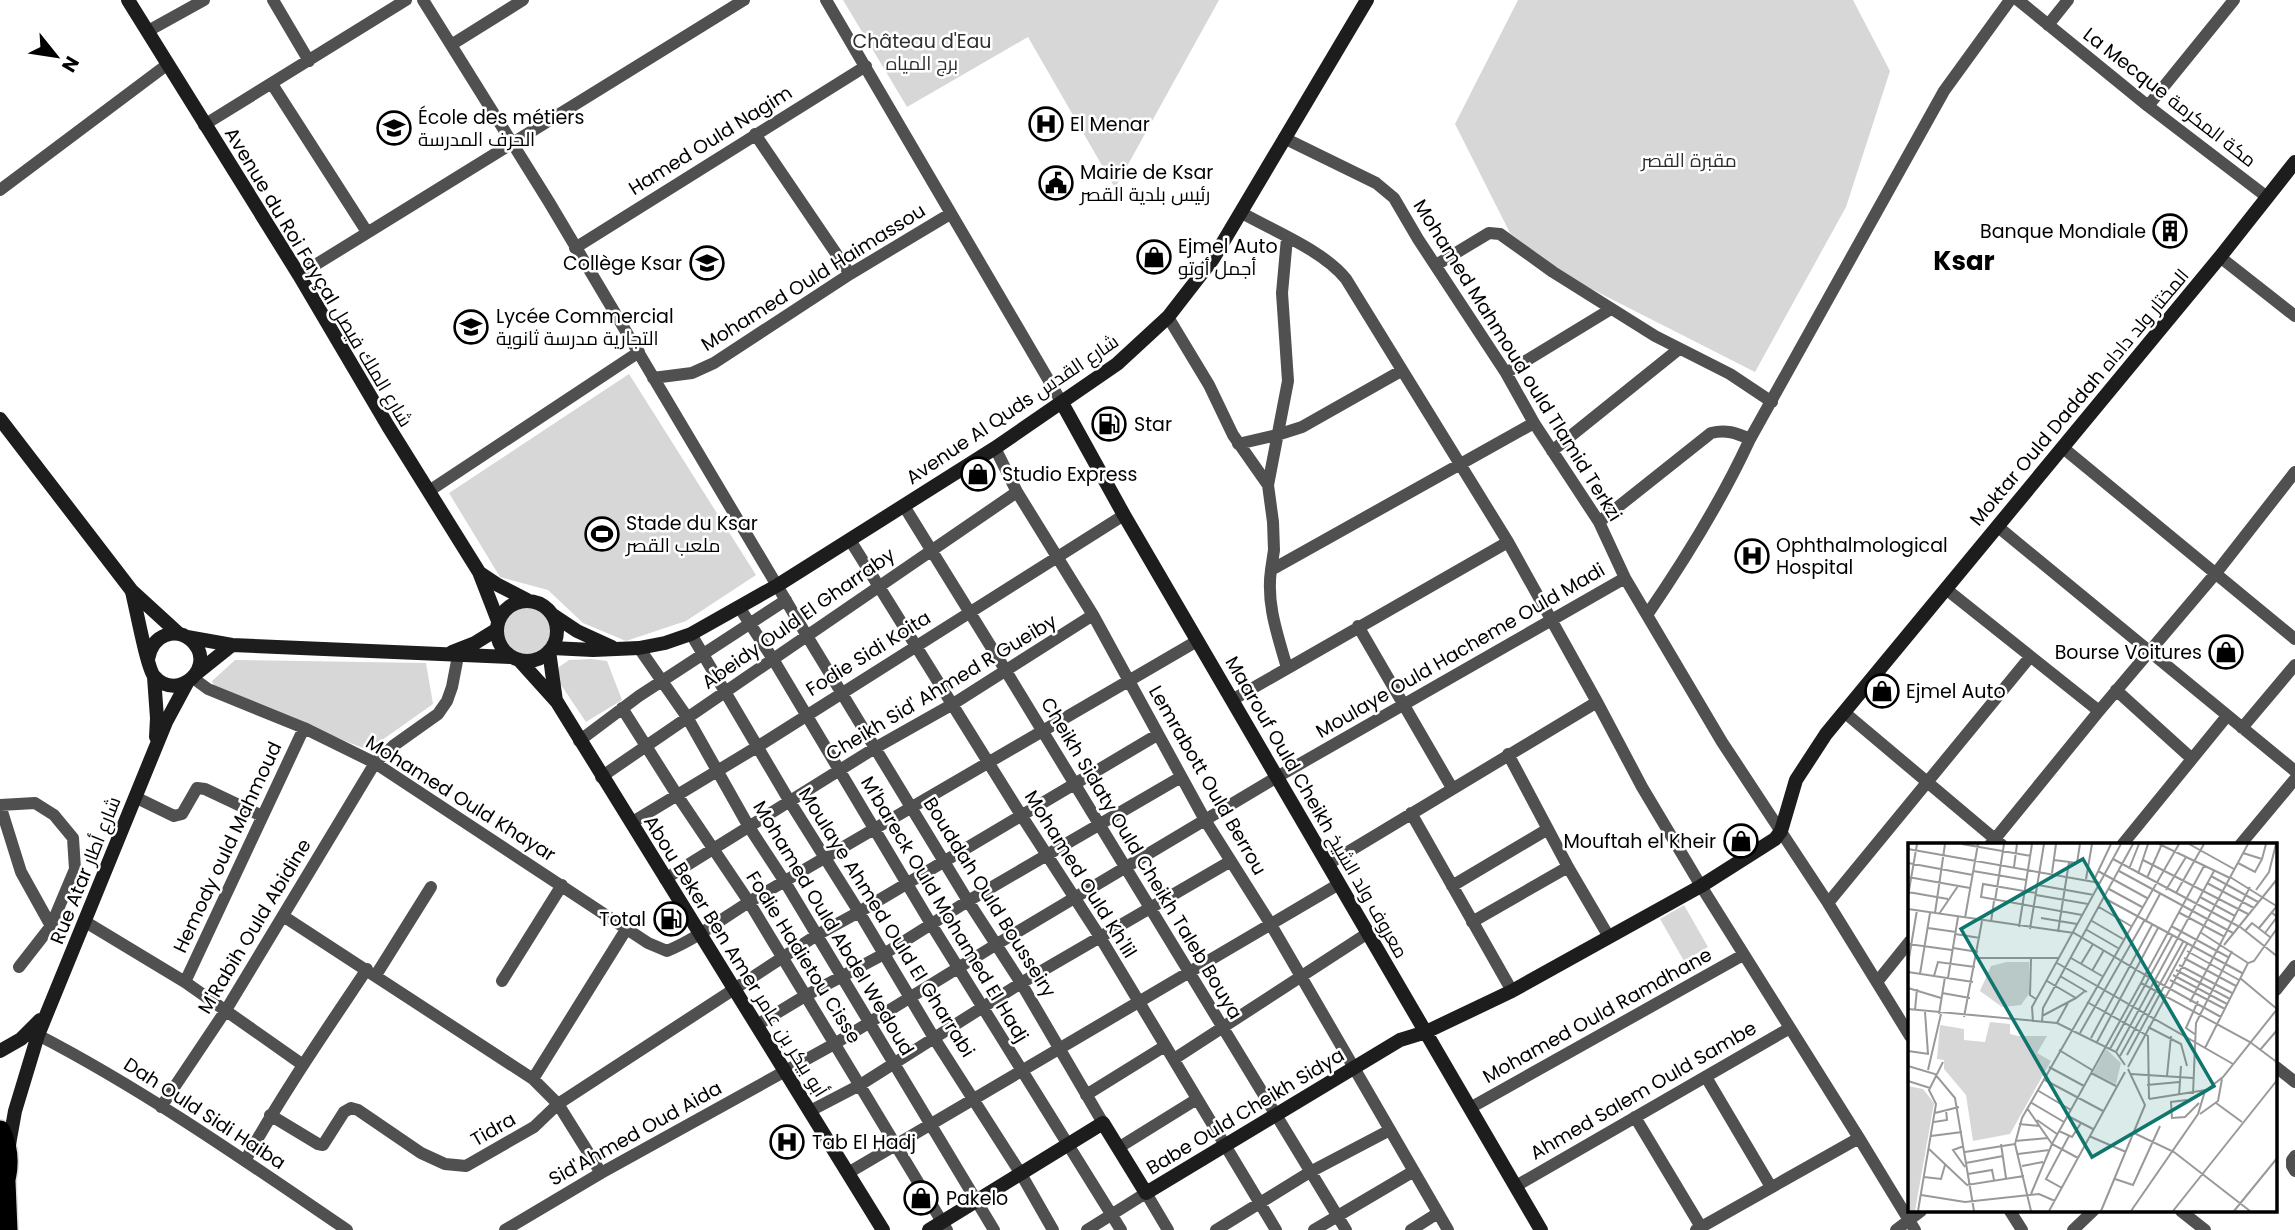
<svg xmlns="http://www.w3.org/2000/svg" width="2295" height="1230" font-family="Poppins,Cairo,sans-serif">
<rect width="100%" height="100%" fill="#fff"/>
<path fill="#d7d7d7" d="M843 0H1219L1115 188 1028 37 907 107Z
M1518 0H1853L1890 71 1846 207 1755 372 1562 274 1510 233 1455 124Z
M629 374 756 575 686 621 626 641 583 623 548 590 500 577 449 493Z
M503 630a24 24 0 1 1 48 0a24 24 0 1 1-48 0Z
M591 659 607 661 622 700 586 722 559 682V667L569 660Z
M235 660 426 663 433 704 368 750 216 690 212 681Z
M1684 905 1708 947 1684 961 1660 919Z"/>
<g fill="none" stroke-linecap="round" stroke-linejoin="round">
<defs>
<path id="highway" d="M0 1131C10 1152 9 1173 0 1194
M5 1182 7 1230"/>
</defs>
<use href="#highway" stroke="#dbdbdb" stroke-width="24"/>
<path stroke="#505050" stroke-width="12" d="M273 0 309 61
M423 0 549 202 807 636 968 901 1021 983 1103 1123
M826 0 1062 403
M2018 0 2148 106 2267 197
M2048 25 2068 0
M148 31 204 0
M451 45 523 0
M272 84 367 232
M2148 106 2234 0
M204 125 406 0
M755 134 850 274
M1284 138 1376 183 1394 198 1418 239 1506 373 1534 423 1599 522 1625 578 1722 742 1828 903 1910 1036
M0 190 168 64
M1242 213C1274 231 1324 251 1346 279L1508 542 1597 702 1642 787 1701 886 1859 1138 1915 1230
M575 248 866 66
M2220 257 2295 316
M1436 265 1489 233 1500 234 1553 272 1655 336 1730 374 1772 402
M299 275 744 0
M1168 317 1209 385 1233 435 1268 485
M1506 373 1611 309
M653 378 692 373 714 363 850 274 950 214
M1238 444 1277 435 1302 427 1401 371
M2062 447 2295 639
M995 448 1017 492 1093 615 1205 820 1270 923 1448 1230
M1552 451 1679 349
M429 491 639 352
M904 506 1006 671 1346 1230
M1599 522 1711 433C1726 429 1736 433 1750 439
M1997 526 2295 771
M850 540 1021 815 1100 937 1276 1230
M1271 570 1274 550 1273 522 1268 485 1288 381 1282 293 1287 238
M1946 589 2099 711
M739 607 773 659 931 924 1121 1230
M1647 615C1686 558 1721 502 1750 439L1944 91 2010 0
M1358 626 1452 788
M691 634 790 802 859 912 934 1038 1021 1174 1053 1230
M639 648 687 717 749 827 785 882 994 1230
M1287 668C1278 636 1266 604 1271 570L1534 423
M193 678 208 689 304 728 375 763 648 943 667 951C696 939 722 919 749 902L1197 641
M2116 690 2191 758
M1232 700 1508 542
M622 708 677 795 749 902 947 1230
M1844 712 2002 845
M2242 728 2295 665
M579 741 639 696 786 600
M1508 754 1568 867 1609 937
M601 777 1017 492
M135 797 174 816 182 814 197 788 205 789 262 816
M0 805 35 803 54 815 73 838 75 869 51 926 19 967
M0 805 21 872 51 926
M1411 813 1512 991
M631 823 757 747 1124 515
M1990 845 2099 711 2216 573 2295 472
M2122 845 2227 716
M2240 845 2295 779
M1328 864 1597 702
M665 879 875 748 953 704 1093 615
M1452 886 1548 829
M1828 903 2030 657
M283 916 533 1079 558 1104 601 1173
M84 921 185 982 303 1065
M1472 922 1568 867
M376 975 431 887
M502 981 562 885
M185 982 304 728
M1877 982 1910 941
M2276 990 2295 966
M757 1025 805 996 884 954 968 901 1181 777
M38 1035C146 1091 247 1162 347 1230
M1174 1059 1368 933
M2276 1067 2295 1082
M1706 1077 1771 1187
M533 1079 627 928
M1086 1095 1165 1046
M161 1107 226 1010 375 763 393 746 438 714 447 701 452 687 458 656
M1470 1108 1743 955
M810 1111 860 1085 1021 983 1231 861
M270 1115 318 1144 323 1145 344 1112 351 1108 358 1110 421 1153 445 1164 466 1166 534 1127 558 1104 817 935 859 912 1157 735
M1635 1117 1701 1227
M1118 1148 1197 1099
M2295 1156 2292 1160V1166L2295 1171
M245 1161C282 1094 325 1032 367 969
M848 1173 1339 884
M1516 1186 1790 1028
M2010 1211 2022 1230
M2181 1211 2205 1230
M505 1230 601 1173 836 1043 997 944 1277 777 1625 578
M1087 1230 1146 1193 1168 1230
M1216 1230 1310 1172 1390 1130
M1314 1230 1414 1171
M1411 1230 1438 1213
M1696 1230 1859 1138
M1896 1230 1921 1211
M2073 1230 2093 1211"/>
<path stroke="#1d1d1d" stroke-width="14" d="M128 0 299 275 388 426 479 572 498 621
M1062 403 1124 515 1541 1230
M0 419 132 591 179 634
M480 573 498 585 527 600
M132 592C136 607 147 668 154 676 178 704 219 665 191 640 184 634 175 632 166 635 155 639 150 648 148 659
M497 631a30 30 0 1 1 60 0a30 30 0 1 1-60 0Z
M553 615 577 631 612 647
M187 637 232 645 511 657
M552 648 593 650 639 648 665 643 691 634 778 585 995 448 1117 364 1168 317 1213 259 1367 0
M549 651 556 701
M452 652 475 643 496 630
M520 661 557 702 883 1230
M197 673 232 645
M154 677 157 718 156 737
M0 1051 21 1039 40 1020
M8 1150 15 1111 38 1035 166 722 187 683
M929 1230 1103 1123 1146 1193 1400 1040 1426 1032 1512 991 1701 886 1775 839 1781 831 1796 780 1826 734 2220 257 2295 162"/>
<use href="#highway" stroke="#000" stroke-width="21"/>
</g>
<defs>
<symbol id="hospital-ring" viewBox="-11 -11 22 22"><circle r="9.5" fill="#fff" stroke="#000" stroke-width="1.5"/><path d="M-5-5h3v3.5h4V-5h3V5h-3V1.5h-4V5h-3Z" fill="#000"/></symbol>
<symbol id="university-ring" viewBox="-11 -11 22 22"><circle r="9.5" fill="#fff" stroke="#000" stroke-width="1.5"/><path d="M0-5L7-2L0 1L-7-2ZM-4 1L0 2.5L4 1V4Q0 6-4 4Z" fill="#000"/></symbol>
<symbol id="civic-ring" viewBox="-11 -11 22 22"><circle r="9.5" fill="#fff" stroke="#000" stroke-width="1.5"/><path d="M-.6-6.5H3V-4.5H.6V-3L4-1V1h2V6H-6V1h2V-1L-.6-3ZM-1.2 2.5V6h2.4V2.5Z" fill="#000"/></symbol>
<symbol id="building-ring" viewBox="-11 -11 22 22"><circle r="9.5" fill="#fff" stroke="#000" stroke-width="1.5"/><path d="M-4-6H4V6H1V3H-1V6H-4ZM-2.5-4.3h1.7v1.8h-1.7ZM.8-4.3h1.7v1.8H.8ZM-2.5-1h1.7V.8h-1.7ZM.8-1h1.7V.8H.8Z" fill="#000"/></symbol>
<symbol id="shop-ring" viewBox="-11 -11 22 22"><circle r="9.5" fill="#fff" stroke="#000" stroke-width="1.5"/><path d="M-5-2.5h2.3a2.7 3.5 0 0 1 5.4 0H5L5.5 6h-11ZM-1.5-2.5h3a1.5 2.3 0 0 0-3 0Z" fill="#000"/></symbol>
<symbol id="school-ring" viewBox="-11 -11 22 22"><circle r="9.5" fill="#fff" stroke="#000" stroke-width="1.5"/><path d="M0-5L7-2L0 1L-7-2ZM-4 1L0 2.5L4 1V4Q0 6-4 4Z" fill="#000"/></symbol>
<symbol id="fuel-ring" viewBox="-11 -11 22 22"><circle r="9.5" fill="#fff" stroke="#000" stroke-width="1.5"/><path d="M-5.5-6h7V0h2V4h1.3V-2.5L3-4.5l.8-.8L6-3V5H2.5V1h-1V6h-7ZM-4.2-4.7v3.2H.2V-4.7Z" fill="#000"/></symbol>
<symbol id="stadium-ring" viewBox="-11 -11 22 22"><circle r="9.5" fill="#fff" stroke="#000" stroke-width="1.5"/><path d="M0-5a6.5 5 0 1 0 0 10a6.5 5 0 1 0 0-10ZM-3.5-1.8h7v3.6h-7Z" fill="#000"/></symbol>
</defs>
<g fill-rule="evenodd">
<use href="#hospital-ring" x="1027" y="105" width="38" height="38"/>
<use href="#university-ring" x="375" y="109" width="38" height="38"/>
<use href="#civic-ring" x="1037" y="164" width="38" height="38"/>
<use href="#building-ring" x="2151" y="212" width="38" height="38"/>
<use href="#shop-ring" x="1135" y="238" width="38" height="38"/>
<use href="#school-ring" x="688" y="244" width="38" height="38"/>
<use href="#school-ring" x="452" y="308" width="38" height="38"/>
<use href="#fuel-ring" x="1090" y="405" width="38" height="38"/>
<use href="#shop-ring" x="959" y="455" width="38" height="38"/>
<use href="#stadium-ring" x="583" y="515" width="38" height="38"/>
<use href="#hospital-ring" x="1733" y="537" width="38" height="38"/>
<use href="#shop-ring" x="2207" y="633" width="38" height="38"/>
<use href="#shop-ring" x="1863" y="672" width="38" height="38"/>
<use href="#shop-ring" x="1722" y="822" width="38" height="38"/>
<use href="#fuel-ring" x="652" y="900" width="38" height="38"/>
<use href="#hospital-ring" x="768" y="1123" width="38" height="38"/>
<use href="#shop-ring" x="902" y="1179" width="38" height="38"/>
</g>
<g text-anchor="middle" stroke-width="5" stroke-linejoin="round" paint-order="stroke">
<g font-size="19" fill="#2e2e2e" stroke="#fff">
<text x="922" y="48">Château d'Eau<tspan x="922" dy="22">برج المياه</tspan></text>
<text x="1689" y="167">مقبرة القصر</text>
</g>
<g font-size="19" fill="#000" stroke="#fff">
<text transform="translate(2170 97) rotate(38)" y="7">La Mecque مكة المكرمة</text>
<text transform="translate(710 140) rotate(-32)" y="7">Hamed Ould Nagim</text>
<text transform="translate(319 277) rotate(59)" y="7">Avenue du Roi Fayçal شارع الملك فيصل</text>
<text transform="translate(813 277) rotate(-32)" y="7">Mohamed Ould Haimassou</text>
<text transform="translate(1518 360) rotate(58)" y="7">Mohamed Mahmoud ould Tlamid Terkzi</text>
<text transform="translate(2079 397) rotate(-50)" y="7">Moktar Ould Daddah المختار ولد داداه</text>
<text transform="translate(1012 409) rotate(-34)" y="7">Avenue Al Quds شارع القدس</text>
<text transform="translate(798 618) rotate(-35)" y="7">Abeidy Ould El Gharraby</text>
<text transform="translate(1460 650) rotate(-30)" y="7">Moulaye Ould Hacheme Ould Madi</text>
<text transform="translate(868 653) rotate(-32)" y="7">Fodie Sidi Koita</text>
<text transform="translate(941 687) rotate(-31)" y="7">Cheikh Sid' Ahmed R Gueiby</text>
<text transform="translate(1208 780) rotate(60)" y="7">Lemrabott Ould Berrou</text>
<text transform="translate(461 798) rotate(32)" y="7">Mohamed Ould Khayar</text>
<text transform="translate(1317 807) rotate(60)" y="7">Maarouf Ould Cheikh معروف ولد الشيخ</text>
<text transform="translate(227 847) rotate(-65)" y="7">Hemody ould Mahmoud</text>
<text transform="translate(1142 858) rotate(59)" y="7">Cheikh Sidaty Ould Cheikh Taleb Bouya</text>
<text transform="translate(85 870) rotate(-68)" y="7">Rue Atar شارع أطار</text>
<text transform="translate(1081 874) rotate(58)" y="7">Mohamed Ould Kh'lil</text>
<text transform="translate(990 897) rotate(58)" y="7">Bouddah Ould Bousseiry</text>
<text transform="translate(945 909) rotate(59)" y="7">M'bareck Ould Mohamed El Hadj</text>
<text transform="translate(887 922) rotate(58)" y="7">Moulaye Ahmed Ould El Gharrabi</text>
<text transform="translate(254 926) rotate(-59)" y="7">M'Rabih Ould Abidine</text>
<text transform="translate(834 928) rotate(59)" y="7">Mohamed Ould Abdel Wedoud</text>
<text transform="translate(736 956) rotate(58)" y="7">Abou Beker Ben Amer أبو بيكر بن عامر</text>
<text transform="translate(804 957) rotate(58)" y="7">Fodie Hadietou Cisse</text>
<text transform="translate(1597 1015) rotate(-29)" y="7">Mohamed Ould Ramdhane</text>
<text transform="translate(1643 1090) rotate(-30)" y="7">Ahmed Salem Ould Sambe</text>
<text transform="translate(1245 1111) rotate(-31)" y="7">Babe Ould Cheikh Sidya</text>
<text transform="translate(205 1113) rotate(33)" y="7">Dah Ould Sidi Haiba</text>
<text transform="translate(493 1129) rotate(-30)" y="7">Tidra</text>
<text transform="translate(635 1133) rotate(-29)" y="7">Sid'Ahmed Oud Aida</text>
</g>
<g font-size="19" fill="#000" stroke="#fff" text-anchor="start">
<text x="418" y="124">École des métiers<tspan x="418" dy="22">الحرف المدرسة</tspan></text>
<text x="1070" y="131">El Menar</text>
<text x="1080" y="179">Mairie de Ksar<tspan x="1080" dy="22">رئيس بلدية القصر</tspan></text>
<text x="2146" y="238" text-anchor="end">Banque Mondiale</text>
<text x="1178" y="253">Ejmel Auto<tspan x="1178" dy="22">أجمل أوتو</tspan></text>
<text x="682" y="270" text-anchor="end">Collège Ksar</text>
<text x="496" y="323">Lycée Commercial<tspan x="496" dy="22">التجارية مدرسة ثانوية</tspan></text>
<text x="1134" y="431">Star</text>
<text x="1002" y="481">Studio Express</text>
<text x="626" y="530">Stade du Ksar<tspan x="626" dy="22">ملعب القصر</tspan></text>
<text x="1776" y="552">Ophthalmological<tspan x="1776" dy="22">Hospital</tspan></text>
<text x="2202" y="659" text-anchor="end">Bourse Voitures</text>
<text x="1906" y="698">Ejmel Auto</text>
<text x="1716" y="848" text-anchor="end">Mouftah el Kheir</text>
<text x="646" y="926" text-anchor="end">Total</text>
<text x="812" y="1149">Tab El Hadj</text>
<text x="946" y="1205">Pakelo</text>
</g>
<g font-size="26" font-weight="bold" fill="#000" stroke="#fff">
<text x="1964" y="270">Ksar</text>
</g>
</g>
<g transform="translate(1908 843)">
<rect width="369" height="369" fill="#fff"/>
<path d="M99 119H121V151L113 162 94 164 72 148 83 123ZM82 179 102 181V191L110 193H139L129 210 143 218 102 291 65 298 58 252 36 226V217L29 216 32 182 56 186V197L77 199ZM198 206 213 220 208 241 185 230ZM0 243 15 246 26 260 7 368H0Z" fill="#d7d7d7"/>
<path fill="none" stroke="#999" stroke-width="2" d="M54 1 123 13M251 1 322 35M281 1 326 26M0 6 192 40M335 10 354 16 358 1M205 16 330 83M146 17 169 20 172 1M235 17 340 71M0 20 65 32M330 20 347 29 354 16M296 23 237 132 313 174M106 24 109 1M221 26 231 1M65 28 118 37M190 28 239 55M211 28 325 90M144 30 148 1M230 31 240 1M303 33 350 59M0 34 62 45M322 34 370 64M239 35 254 1M178 36 184 1M186 37 203 1M299 40 346 65M130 42 186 52M201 46 234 64M258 47 278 14M348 47 361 29 368 1M0 49 40 56M128 50 75 41 73 54 174 72M268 50 296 1M128 52 180 61M0 53 9 1M292 54 327 73M196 55 334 130M87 58 96 1M191 64 223 83M0 66 166 90 237 132 233 140 342 199 370 220M270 69 317 94M27 70 37 1M31 71 50 43M57 75 70 1M133 75 169 81M184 78 215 96M83 79 86 58M237 79 252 51M263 83 320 114M331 83 370 114M111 84 124 1M20 85 48 89M351 85 369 63M122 86 136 1M179 87 210 105M337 88 344 80 362 94M150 89 161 19M292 89 340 120M357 90 369 74 363 69M47 91 72 95M0 101 44 107M316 102 370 35M45 105 70 109M279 108 331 137M69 115H151M123 115 122 152 128 156M163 115 194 133M276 115 328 143M149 120 325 221M0 121 9 67M173 121 185 101M271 122 324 150M268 127 322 156M184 128 196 107M0 129 65 139M12 131 22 70M265 132 319 161M26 133 30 119 67 124M152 133 179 149M40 135 50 74M332 135 369 166M262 137 317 166M139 138 168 155 177 148M0 145 33 155M34 150 62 155M179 159 240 193 241 256M282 159 342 44M0 166 149 180 208 209 217 222M7 167 9 146M17 169 20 211M31 171 37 134M134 173 168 155M56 174 74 78M125 179 124 164 213 1M134 179 135 165 225 1M149 180 160 160M240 184 273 201 279 223M172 190 236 78M288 192 278 185 290 158M183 195 244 82M189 199 250 85M297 205 340 120 346 118 370 84M202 206 264 93M151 207 184 227M352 207 370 186M0 208 21 211M208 209 306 28M219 212 279 101M212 213 275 99M0 223 27 231 47 255 66 368M141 224 176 243M220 224 340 1M20 227 33 171M183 230 208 243M223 231 285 235M259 233 263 193M135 236 195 268M0 238 22 245M239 242 271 239M129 247 163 267M285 251 288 180 324 108M271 253 273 223M241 256 298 247M279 257 263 259 264 275 277 274 291 260M122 259 156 279M308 260 334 279M119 265 144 301 170 315M27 270 51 264M292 271 310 258 314 236M160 273 185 286M129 277 149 291M26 279 39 277 38 267M111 281 132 283M151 288 164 294 173 280M226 290 266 309 342 368M23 293 54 289M181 293 218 309M107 298 140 295M93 301 98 335M56 303 45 307 57 324M21 306 59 342 116 333M57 309 107 301M110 311 141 307M58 320 95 313M114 323 135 319M60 331 84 327 86 337M16 334 33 336 37 322M207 336 225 342 252 283M154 345 138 336 161 293M123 351 144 301 233 140M13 352 57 359 131 351 147 358M10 368 28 261 21 247 35 219M123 368 107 301 114 275 271 1M141 368 217 229M193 368 237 262 220 226M223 368 290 271 297 248 315 234 370 165M265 368 370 236M326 368 370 314"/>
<path fill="#0f766e" fill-opacity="0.15" stroke="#0f766e" stroke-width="3.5" d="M175 16 306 243 184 314 53 86Z"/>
<rect width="369" height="369" fill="none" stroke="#000" stroke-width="3.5"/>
</g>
<g transform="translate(56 56) rotate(120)" stroke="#ffffff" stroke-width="5" paint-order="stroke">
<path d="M0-5L12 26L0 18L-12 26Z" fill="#000000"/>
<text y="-10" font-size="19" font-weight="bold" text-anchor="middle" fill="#000000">N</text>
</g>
</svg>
